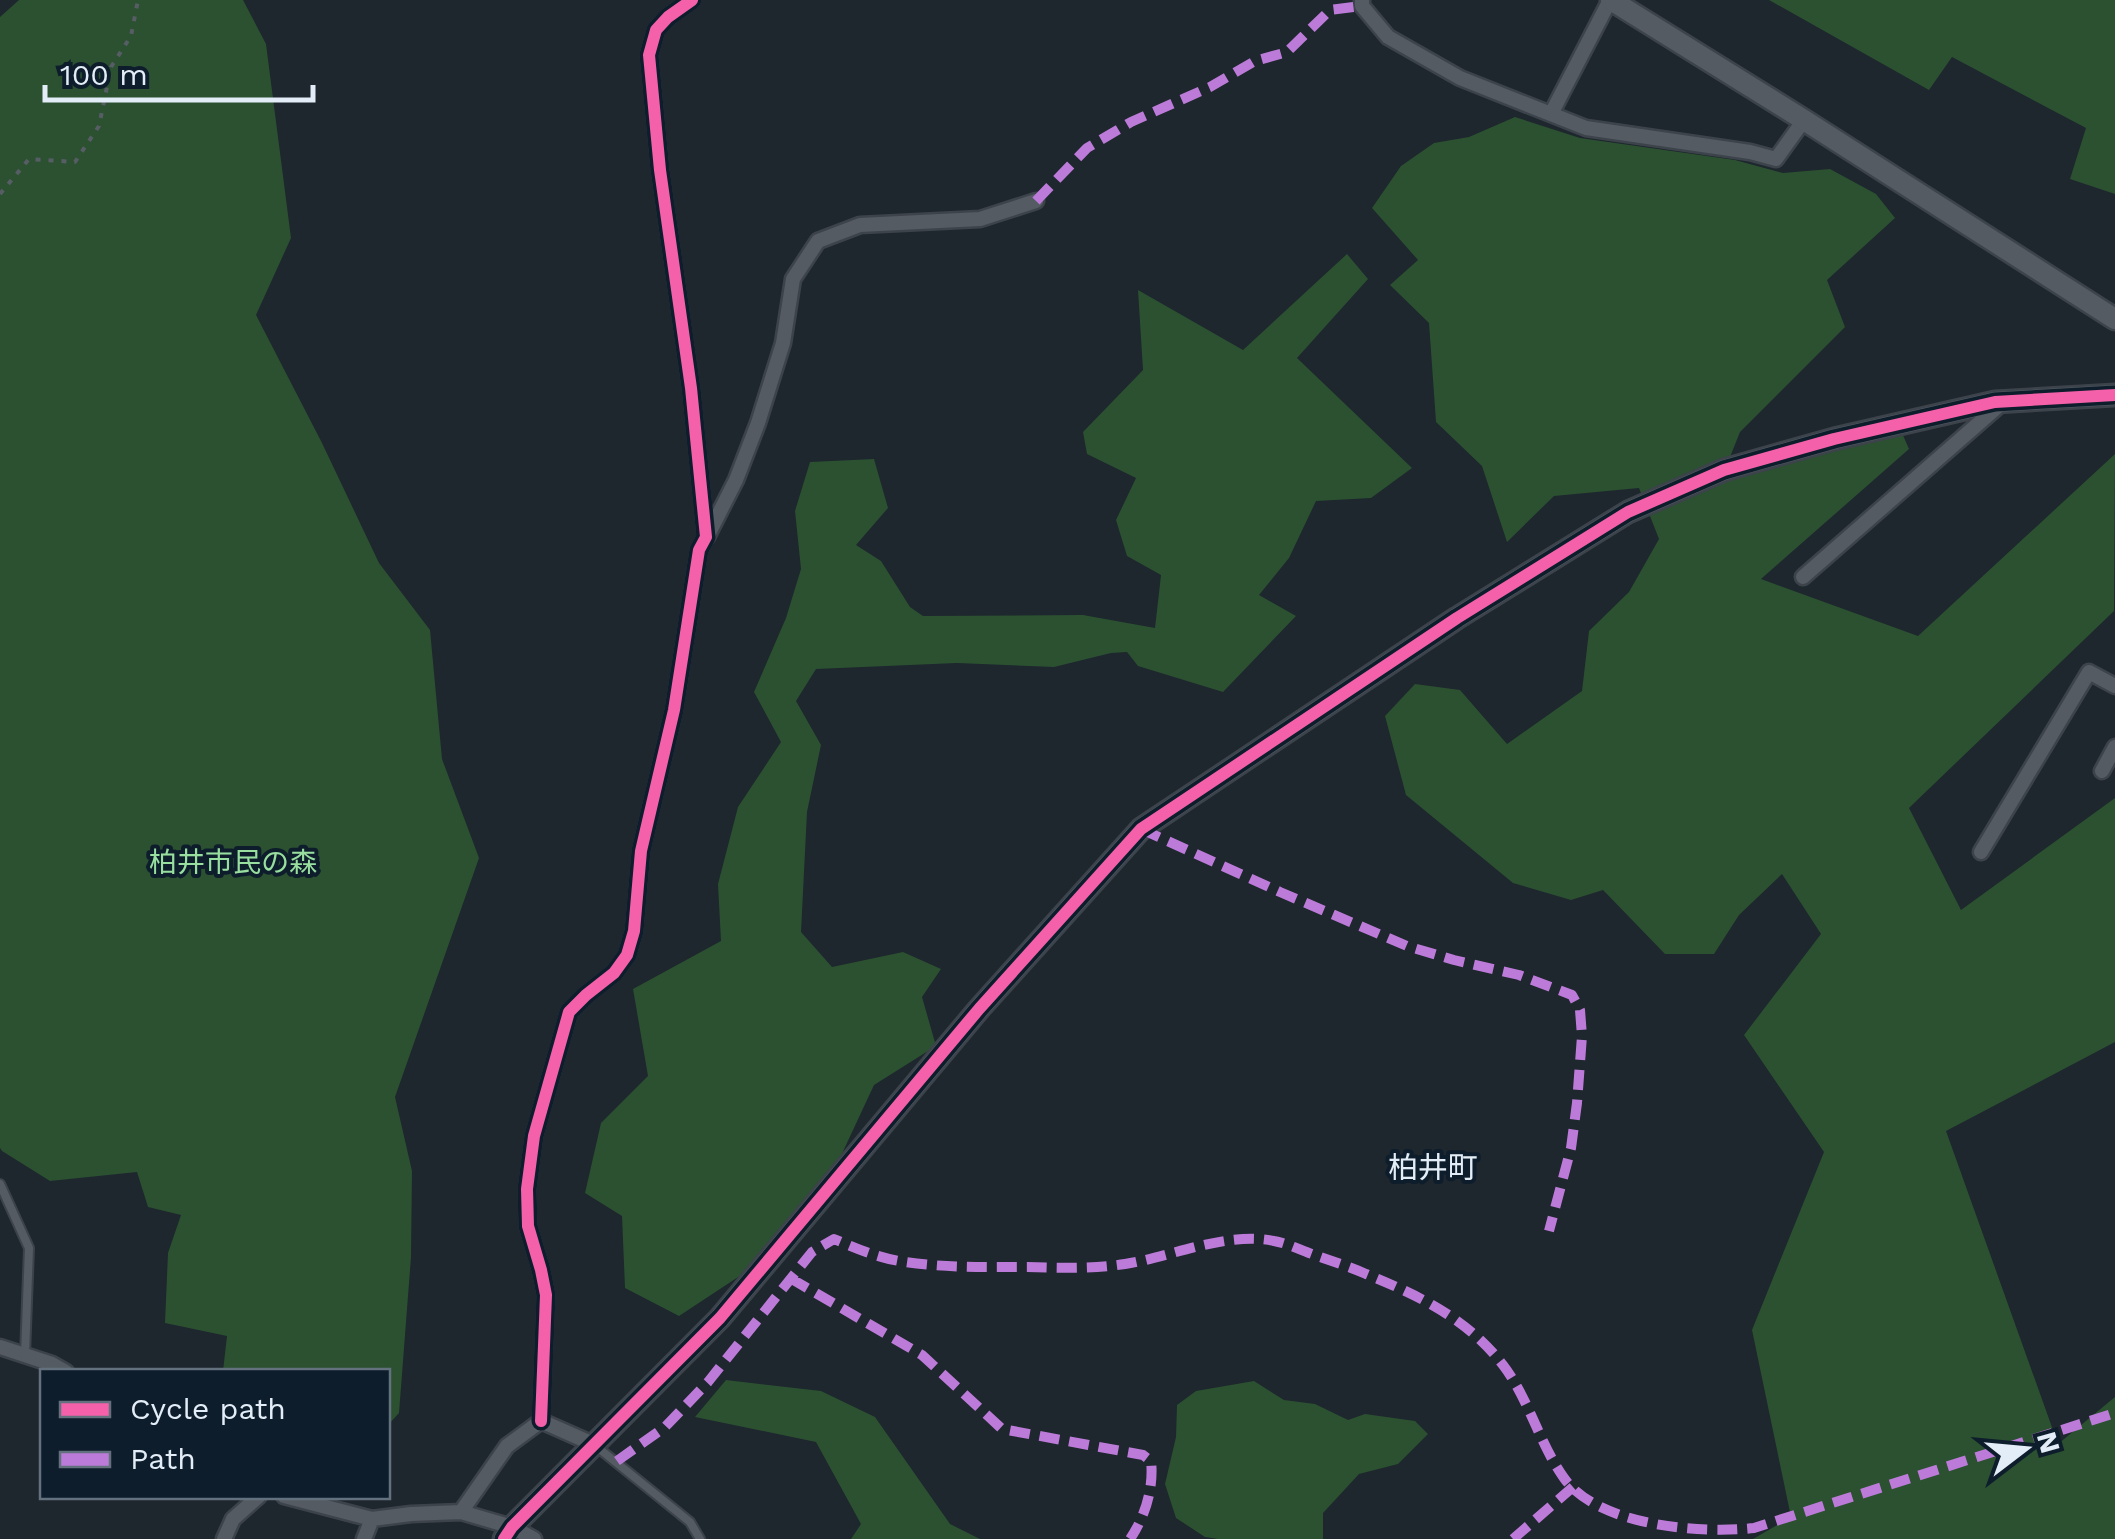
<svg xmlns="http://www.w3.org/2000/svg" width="2115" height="1539" font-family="'Work Sans','Noto Sans JP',sans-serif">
<rect width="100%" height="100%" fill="#1e262e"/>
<path fill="#2b5131" d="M19 0H243L266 44 291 238 256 315 322 443 379 563 430 630 442 759 479 858 395 1097 412 1171 411 1257 399 1413 388 1425V1372L223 1371 227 1336 165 1323 168 1253 181 1215 148 1207 137 1172 50 1181 2 1151 0 1148V17Z
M1769 0H2115V194L2070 179 2086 128 1952 57 1929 90Z
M1515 117 1580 138 1735 160 1783 173 1830 169 1876 194 1895 218 1827 280 1845 327 1740 432 1720 482 1902 433 1909 449 1761 579 1918 636 2115 454 2114 611 1909 808 1961 910 2115 798V1042L1946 1131 2058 1444 2115 1397V1539H1753L1791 1517 1752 1330 1824 1152 1744 1035 1821 934 1782 874 1739 915 1714 954H1665L1603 890 1571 900 1513 883 1406 795 1385 716 1415 684 1460 690 1507 744 1582 691 1589 631 1629 592 1659 539 1639 488 1554 496 1507 542 1482 466 1436 422 1429 323 1390 285 1418 260 1372 208 1401 166 1434 143 1469 137Z
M1347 254 1368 279 1297 358 1412 468 1371 498 1316 501 1289 558 1259 595 1296 616 1223 692 1138 666 1127 652 1111 653 1054 667 957 663 816 669 796 701 821 745 807 812 801 932 832 967 903 952 941 969 922 997 936 1046 874 1085 805 1233 679 1316 625 1288 622 1216 585 1193 601 1123 648 1076 633 989 721 941 718 884 738 807 781 742 754 692 786 618 801 569 795 511 810 462 874 459 888 508 856 545 881 561 910 607 923 616 1083 615 1155 628 1161 575 1127 556 1116 520 1136 478 1087 454 1083 432 1143 370 1138 290 1243 350Z
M726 1380 821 1391 875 1417 950 1524 980 1539H851L861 1524 816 1442 695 1417Z
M1254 1381 1284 1400 1315 1404 1348 1420 1365 1414 1415 1421 1428 1434 1398 1464 1359 1474 1323 1513V1539H1218L1205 1537 1176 1518 1165 1484 1176 1437 1177 1405 1196 1391Z"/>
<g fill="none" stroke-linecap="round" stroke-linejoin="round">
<defs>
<path id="lane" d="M0 1184 29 1248 25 1355
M597 1447 690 1522 700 1539"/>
<path id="street" d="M1362 0V6L1388 37 1460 78 1586 128 1750 152 1776 159 1804 120
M1551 114 1610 0
M707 537 736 480 758 423 783 343 793 279 818 241 860 225 980 219 1036 201
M1803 577 2003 402
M2102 771 2115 747
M1981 852 2089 672 2115 686
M0 1347 52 1364 66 1372
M541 1421 546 1295 541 1270 528 1226 527 1189 534 1136 569 1012 586 995 614 973 627 955 634 931 641 851 674 710 699 550 706 537 691 388 660 170 649 55 656 30 668 17 692 0
M284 1496 372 1519 411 1514 461 1512 512 1527 534 1539
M461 1512 507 1446 541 1421 593 1444
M224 1539 233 1519 259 1496
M364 1539 372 1519"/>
<path id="secondary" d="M1611 0 1804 120 2115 319
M504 1539 512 1527 720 1318 979 1009 1141 829 1457 618 1628 512 1724 470 1834 439 1995 402 2115 395"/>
</defs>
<use href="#lane" stroke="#3d434b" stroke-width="12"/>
<use href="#street" stroke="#3d434b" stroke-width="19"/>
<use href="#secondary" stroke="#3d434b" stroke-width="25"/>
<path stroke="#575d64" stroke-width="4" stroke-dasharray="5 8" stroke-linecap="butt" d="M0 194 29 159 75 162 99 126 111 67 131 36 138 0"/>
<use href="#lane" stroke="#545b62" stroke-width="8"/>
<use href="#street" stroke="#545b62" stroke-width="14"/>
<use href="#secondary" stroke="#545b62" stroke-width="20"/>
<path stroke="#bd7bd9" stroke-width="10" stroke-dasharray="20 10" stroke-linecap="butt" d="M1036 201 1087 148 1131 122 1210 87 1255 61 1287 52 1330 10 1362 6
M1141 829 1280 892 1407 946 1454 960 1519 975 1572 995 1580 1010 1582 1036 1577 1103 1571 1148 1549 1231
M790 1278 922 1355 1002 1429 1143 1455 1151 1461C1154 1488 1145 1517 1130 1539
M617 1461 665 1427 708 1382 812 1252 834 1239C855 1248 876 1257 899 1261 941 1268 984 1267 1027 1267 1059 1268 1093 1269 1125 1264 1171 1257 1227 1231 1274 1241 1286 1243 1298 1249 1309 1253 1328 1260 1348 1266 1366 1274 1418 1295 1468 1319 1503 1365 1529 1399 1539 1443 1564 1478 1598 1526 1700 1534 1754 1528L2115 1413
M1513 1539 1573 1487"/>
<defs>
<path id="cycleway" d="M541 1421 546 1295 541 1270 528 1226 527 1189 534 1136 569 1012 586 995 614 973 627 955 634 931 641 851 674 710 699 550 706 537 691 388 660 170 649 55 656 30 668 17 692 0
M504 1539 512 1527 720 1318 979 1009 1141 829 1457 618 1628 512 1724 470 1834 439 1995 402 2115 395"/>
</defs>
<use href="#cycleway" stroke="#0e1d2b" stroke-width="19"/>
<use href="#cycleway" stroke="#f560ab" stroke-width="12"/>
</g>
<g text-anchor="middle" stroke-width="8" stroke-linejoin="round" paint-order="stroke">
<g font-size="28" fill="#98df9f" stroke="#0e1d2b">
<text x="233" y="872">柏井市民の森</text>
</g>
<g font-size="30" fill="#e3edf7" stroke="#0e1d2b">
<text x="1433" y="1178">柏井町</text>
</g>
</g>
<rect x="40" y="1369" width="350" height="130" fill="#0e1d2b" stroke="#63707d" stroke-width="2.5"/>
<rect x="60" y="1402" width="50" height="15" fill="#f560ab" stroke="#63707d" stroke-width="2.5"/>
<text x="130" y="1419" font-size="30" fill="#e3edf7">Cycle path</text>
<rect x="60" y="1452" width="50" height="15" fill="#bd7bd9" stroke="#63707d" stroke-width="2.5"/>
<text x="130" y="1469" font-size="30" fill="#e3edf7">Path</text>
<g transform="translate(2025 1449) rotate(74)" stroke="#0e1d2b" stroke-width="8" paint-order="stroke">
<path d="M0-8L18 38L0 25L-18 38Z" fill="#e3edf7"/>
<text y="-15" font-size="28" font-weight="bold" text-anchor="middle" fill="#e3edf7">N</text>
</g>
<path d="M45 85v15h268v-15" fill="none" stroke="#e3edf7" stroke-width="5"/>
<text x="60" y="85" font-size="30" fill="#e3edf7" stroke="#0e1d2b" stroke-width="8" paint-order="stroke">100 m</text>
</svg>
